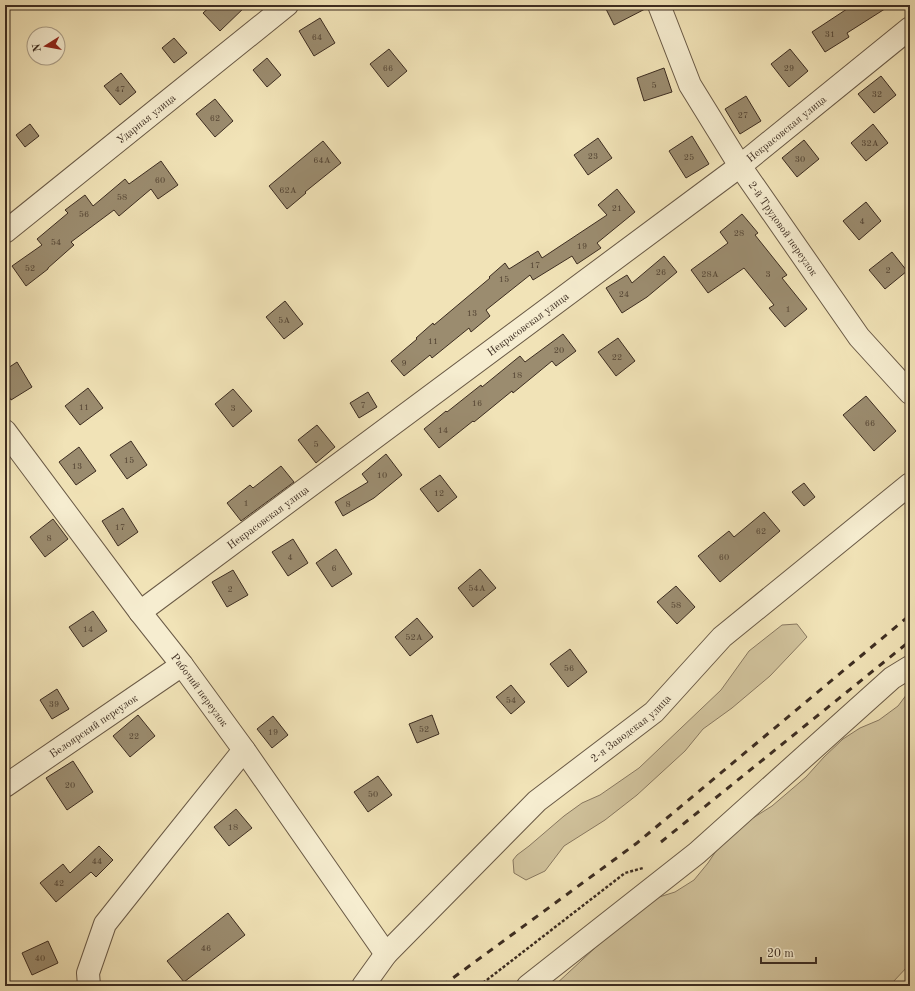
<svg xmlns="http://www.w3.org/2000/svg" width="915" height="991" font-family="'Old Standard TT',serif">
<rect width="100%" height="100%" fill="#f1e3b7"/>
<filter id="stains"><feTurbulence type="fractalNoise" baseFrequency=".005" numOctaves="4"/><feColorMatrix values="0 0 0 0 .2 0 0 0 0 .09 0 0 0 0 .02 0 0 0 .5 -.17"/></filter>
<radialGradient id="worn" r=".72"><stop offset=".6" stop-color="#630" stop-opacity="0"/><stop offset="1" stop-color="#630" stop-opacity=".3"/></radialGradient>
<path fill="#d2c49e" stroke="#887860" d="M797 624 807 637 770 676 732 708 703 729 685 751 637 795 605 820 564 846 545 871 526 880 514 873 513 860 517 855 529 846 564 816 582 803 600 795 639 768 721 690 749 651 782 625Z
M910 690V963L908 966 893 982 885 986H554L638 908 656 898 675 892 694 880 708 863 722 842 737 828 772 806 806 777 824 757 843 739 860 728 879 720 898 706Z"/>
<path fill="#9b8c6f" stroke="#3d2d21" d="M212 5H247L220 31 203 13Z
M604 5H647V8L614 25Z
M853 5H891L847 33 849 37 825 52 812 32Z
M320 18 335 43 314 56 299 31Z
M174 38 187 53 174 63 162 48Z
M389 49 407 71 388 87 370 64Z
M790 49 808 71 789 87 771 64Z
M267 58 281 75 267 87 253 70Z
M664 68 672 92 644 101 637 78Z
M121 73 136 92 120 105 104 86Z
M881 76 896 95 874 113 858 94Z
M746 96 761 121 740 134 725 109Z
M215 99 233 121 215 137 196 114Z
M30 124 39 136 25 147 16 135Z
M873 124 888 143 866 161 851 143Z
M692 136 709 164 686 178 669 151Z
M598 138 612 158 588 175 574 155Z
M804 140 819 159 797 177 782 158Z
M323 141 341 163 305 192 306 193 287 209 269 186Z
M161 161 178 185 158 199 151 189 119 216 114 210 71 242 74 245 48 268V269L26 286 12 266 42 245 37 239 68 213 65 210 85 195 93 206 125 179 129 184Z
M617 189 635 212 597 243 601 248 577 264 572 256 533 280 530 275 486 310 490 316 471 332 469 328 432 358 430 355 404 376 391 361 417 339 416 338 433 323 434 325 490 278 489 277 505 263 509 269 538 251 542 258 607 215 598 205Z
M866 202 881 221 859 240 843 221Z
M742 214 758 233 755 235 787 275 782 278 807 309 785 327 769 308 774 305 744 268 708 293 691 270 728 243 720 232Z
M892 252 907 271 885 289 869 270Z
M664 256 677 272 647 297 622 313 606 288 627 275 632 283Z
M285 301 303 324 284 339 266 317Z
M563 334 576 351 556 366 552 361 513 393 512 391 474 422 473 421 439 448 424 429 446 411 447 412 481 385 482 387 520 356 525 362Z
M618 338 635 361 616 376 598 352Z
M17 362 32 387 11 400 5 389V370Z
M88 388 103 408 80 425 65 406Z
M233 389 252 411 233 427 215 404Z
M368 392 377 407 359 418 350 403Z
M866 396 896 431 874 451 843 415Z
M317 425 335 447 316 463 298 440Z
M131 441 147 465 127 479 110 455Z
M79 447 96 471 76 485 59 462Z
M386 454 402 475 374 498 343 516 335 502 368 482 362 474Z
M281 466 294 482 241 521 227 503 250 485 253 488Z
M440 475 457 497 438 512 420 489Z
M804 483 815 497 804 506 792 492Z
M123 508 138 532 118 546 102 521Z
M764 512 780 531 720 582 698 556 729 531 734 537Z
M53 519 68 539 45 557 30 537Z
M293 539 308 563 288 576 272 552Z
M336 549 352 574 332 587 316 563Z
M480 569 496 588 473 607 458 588Z
M233 570 248 595 227 607 212 582Z
M676 586 695 607 677 624 657 602Z
M93 611 107 631 83 647 69 627Z
M417 618 433 637 410 656 395 637Z
M570 649 587 672 568 687 550 664Z
M511 685 525 702 511 714 496 697Z
M57 689 69 709 52 719 40 700Z
M138 715 155 736 130 757 113 736Z
M432 715 439 734 417 743 409 724Z
M273 716 288 735 272 748 257 729Z
M73 761 93 792 67 810 46 778Z
M378 776 392 795 368 812 354 792Z
M236 809 252 828 229 846 214 827Z
M99 846 113 860 96 877 91 872 56 902 40 883 63 864 70 873Z
M228 913 245 935 184 982 167 961Z
M48 941 58 963 32 975 22 953Z"/>
<g fill="none" stroke-linecap="round" stroke-linejoin="round">
<defs>
<g id="minor">
<path id="s1" d="M659 5 690 85 740 166 859 337 910 393"/>
<path id="s2" d="M5 232 287 5"/>
<path id="s3" d="M5 431 140 612 182 665 244 750 386 954"/>
<path id="s4" d="M140 612 740 166 910 28"/>
<path id="s5" d="M5 786 182 665"/>
<path d="M89 986 88 973 105 924 163 851 244 750"/>
<path id="s6" d="M363 986 386 954 537 801 654 712 722 637 910 484"/>
<path d="M528 986 697 853 892 678 910 667"/>
</g>
</defs>
<use href="#minor" stroke="#6a5a46" stroke-width="24"/>
<path stroke="#3d2d21" stroke-width="2.5" stroke-dasharray="3 2" stroke-linecap="butt" d="M479 986 625 873 643 868"/>
<use href="#minor" stroke="#f6edd0" stroke-width="22"/>
<path stroke="#3d2d21" stroke-width="3" stroke-dasharray="7 7" stroke-linecap="butt" d="M661 842 910 641
M442 986 637 843 910 615"/>
</g>
<g text-anchor="middle" stroke-width="3" stroke-linejoin="round" paint-order="stroke">
<g font-size="9" fill="#544534">
<text x="830" y="37">31</text>
<text x="317" y="40">64</text>
<text x="388" y="71">66</text>
<text x="789" y="71">29</text>
<text x="654" y="88">5</text>
<text x="120" y="92">47</text>
<text x="877" y="97">32</text>
<text x="743" y="118">27</text>
<text x="215" y="121">62</text>
<text x="870" y="146">32А</text>
<text x="593" y="159">23</text>
<text x="689" y="160">25</text>
<text x="800" y="162">30</text>
<text x="322" y="163">64А</text>
<text x="160" y="183">60</text>
<text x="288" y="193">62А</text>
<text x="122" y="200">58</text>
<text x="617" y="211">21</text>
<text x="84" y="217">56</text>
<text x="862" y="224">4</text>
<text x="739" y="236">28</text>
<text x="56" y="245">54</text>
<text x="582" y="249">19</text>
<text x="535" y="268">17</text>
<text x="30" y="271">52</text>
<text x="888" y="273">2</text>
<text x="661" y="275">26</text>
<text x="710" y="277">28А</text>
<text x="768" y="277">3</text>
<text x="504" y="282">15</text>
<text x="624" y="297">24</text>
<text x="788" y="312">1</text>
<text x="472" y="316">13</text>
<text x="284" y="323">5А</text>
<text x="433" y="344">11</text>
<text x="559" y="353">20</text>
<text x="617" y="360">22</text>
<text x="404" y="366">9</text>
<text x="517" y="378">18</text>
<text x="477" y="406">16</text>
<text x="363" y="408">7</text>
<text x="84" y="410">11</text>
<text x="233" y="411">3</text>
<text x="870" y="426">66</text>
<text x="443" y="433">14</text>
<text x="316" y="447">5</text>
<text x="129" y="463">15</text>
<text x="77" y="469">13</text>
<text x="382" y="478">10</text>
<text x="439" y="496">12</text>
<text x="246" y="506">1</text>
<text x="348" y="507">8</text>
<text x="120" y="530">17</text>
<text x="761" y="534">62</text>
<text x="49" y="541">8</text>
<text x="290" y="560">4</text>
<text x="724" y="560">60</text>
<text x="334" y="571">6</text>
<text x="477" y="591">54А</text>
<text x="230" y="592">2</text>
<text x="676" y="608">58</text>
<text x="88" y="632">14</text>
<text x="414" y="640">52А</text>
<text x="569" y="671">56</text>
<text x="511" y="703">54</text>
<text x="54" y="707">39</text>
<text x="424" y="732">52</text>
<text x="273" y="735">19</text>
<text x="134" y="739">22</text>
<text x="70" y="788">20</text>
<text x="373" y="797">50</text>
<text x="233" y="830">18</text>
<text x="97" y="864">44</text>
<text x="59" y="886">42</text>
<text x="206" y="951">46</text>
<text x="40" y="961">40</text>
</g>
<g font-size="11" fill="#3d2d21" stroke="#f6edd0">
<text dy="4" stroke="none"><textPath href="#s2" startOffset="181">Ударная улица</textPath></text>
<text dy="4" stroke="none"><textPath href="#s4" startOffset="807">Некрасовская улица</textPath></text>
<text dy="4" stroke="none"><textPath href="#s1" startOffset="257">2-й Трудовой переулок</textPath></text>
<text dy="4" stroke="none"><textPath href="#s4" startOffset="483">Некрасовская улица</textPath></text>
<text dy="4" stroke="none"><textPath href="#s4" startOffset="159">Некрасовская улица</textPath></text>
<text dy="4" stroke="none"><textPath href="#s3" startOffset="324">Рабочий переулок</textPath></text>
<text dy="4" stroke="none"><textPath href="#s5" startOffset="107">Белоярский переулок</textPath></text>
<text dy="4" stroke="none"><textPath href="#s6" startOffset="373">2-я Заводская улица</textPath></text>
</g>
</g>
<rect width="915" height="991" fill="none" stroke="#f1e3b7" stroke-width="20"/>
<rect x="6" y="6" width="903" height="979" fill="none" stroke="#3d2d21" stroke-width="2"/>
<rect x="10" y="10" width="895" height="971" fill="none" stroke="#3d2d21"/>
<g transform="translate(46 46) rotate(259)"><circle r="19" fill="#f6edd0" stroke="#aca08a"/>
<path d="M0-3L7 15L0 10L-7 15Z" fill="#8f2418"/>
<text y="-6" font-size="11" font-weight="bold" text-anchor="middle" fill="#3d2d21">N</text>
</g>
<path d="M761 957v6h55v-6" fill="none" stroke="#3d2d21" stroke-width="2"/>
<text x="767" y="957" font-size="12" fill="#3d2d21" stroke="#f6edd0" stroke-width="3" paint-order="stroke">20 m</text>
<rect width="100%" height="100%" filter="url(#stains)"/>
<rect width="100%" height="100%" fill="url(#worn)"/>
</svg>
